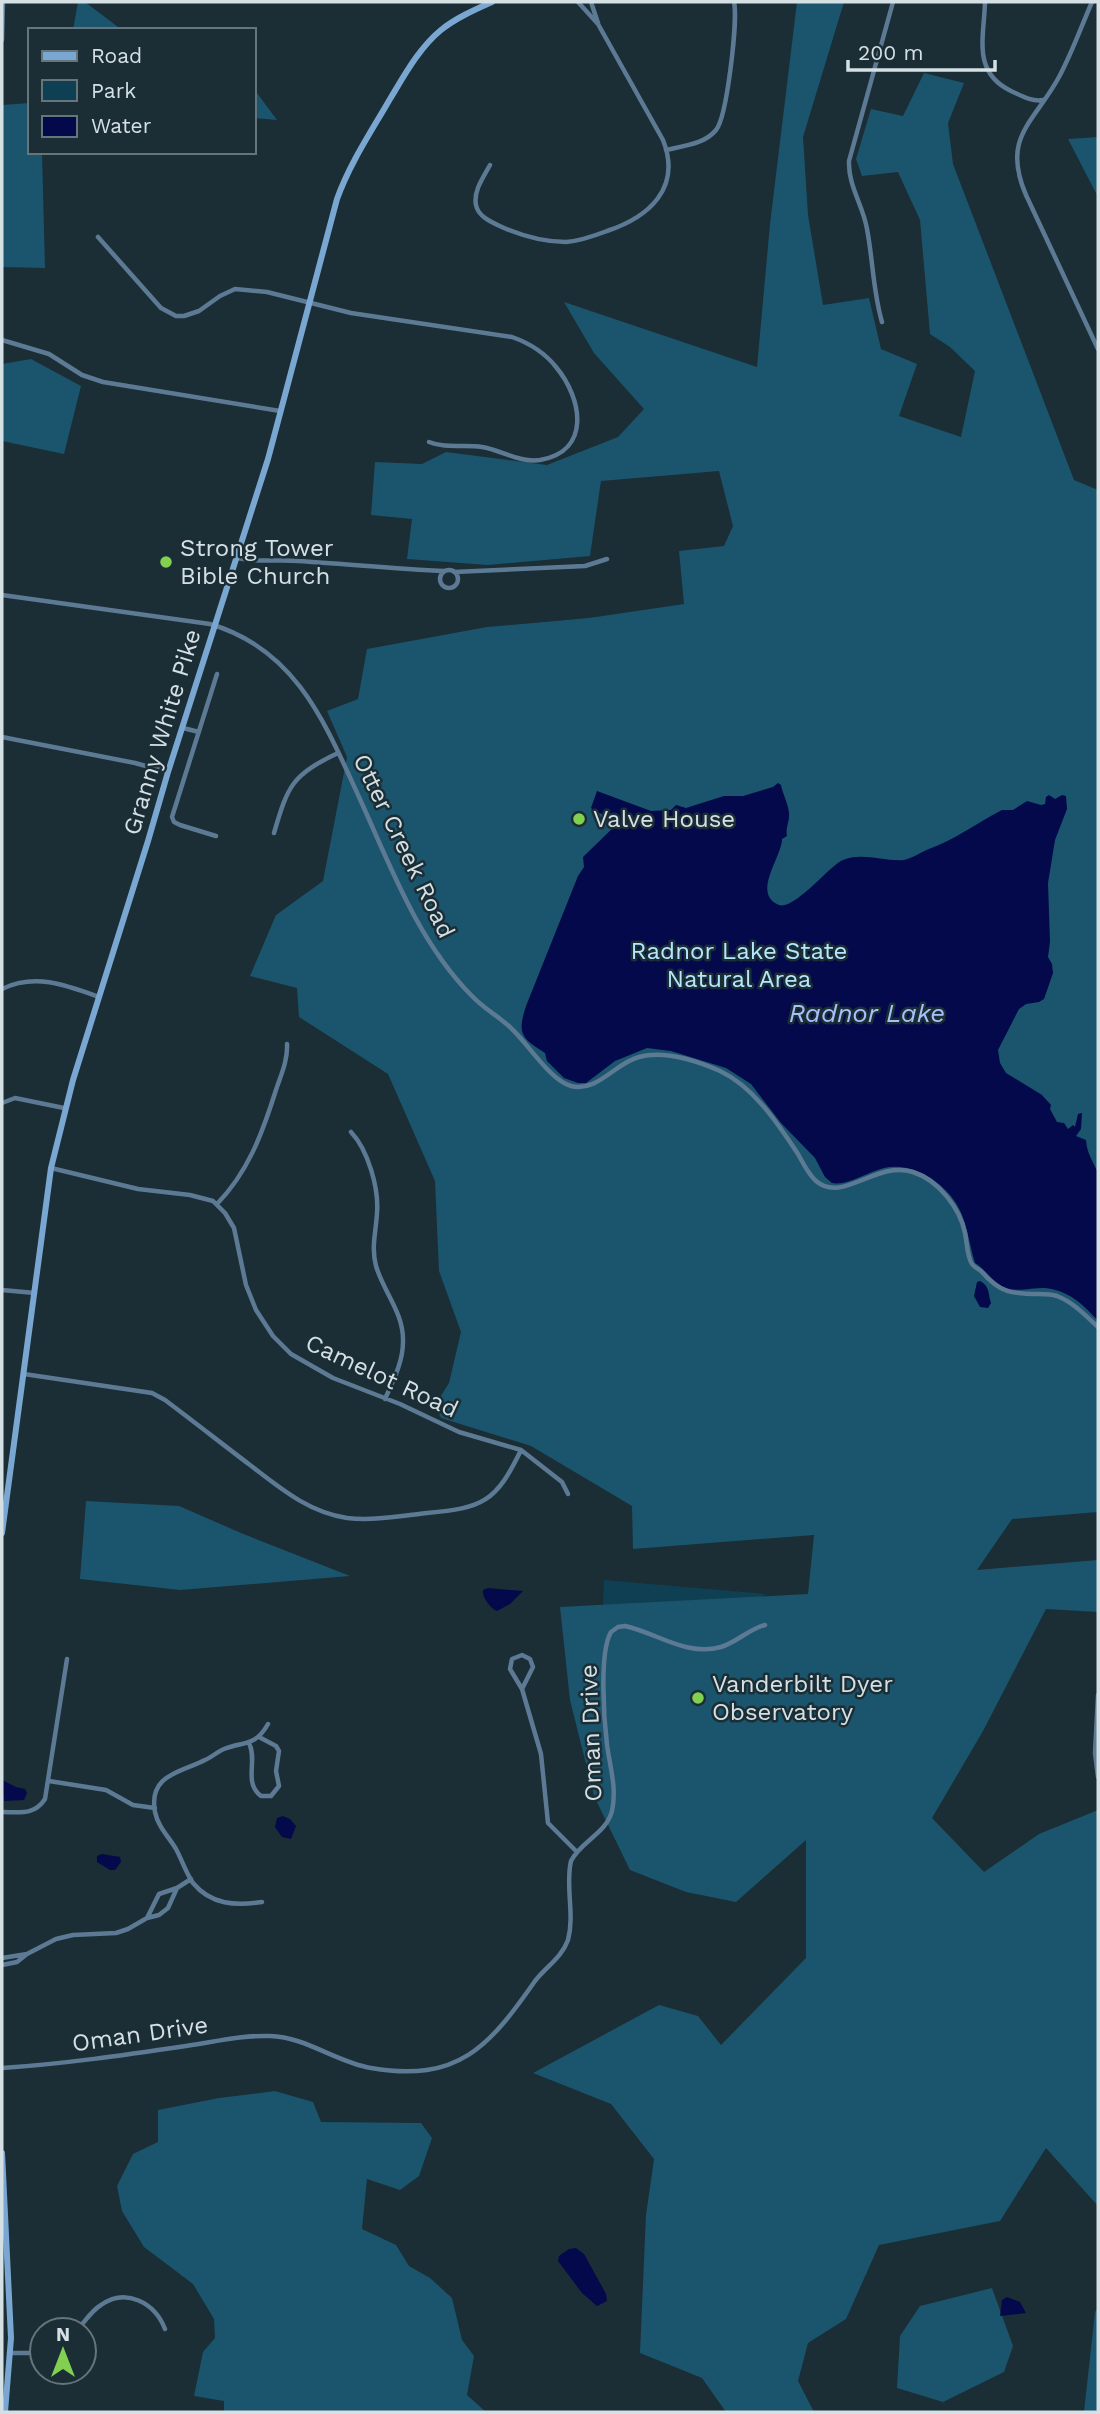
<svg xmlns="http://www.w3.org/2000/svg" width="1100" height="2414" font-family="'Work Sans',sans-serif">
<rect width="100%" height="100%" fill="#1b2d35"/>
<path fill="#0f3f52" d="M604 1580 766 1594 687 1638 602 1632Z"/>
<path fill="#1a556d" d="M78 2H85L122 30H73Z
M797 2H844L803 137 808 215 823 305 869 298 881 349 917 364 899 416 961 437 975 371 950 347 930 334 920 220 898 172 862 176 856 159 871 109 903 116 924 73 964 83 948 123 953 164 1074 480 1098 490V1512L1012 1519 977 1570 1098 1560V1612L1046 1609 983 1731 932 1818 984 1872 1039 1834 1098 1810V2206L1046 2148 1000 2221 879 2245 846 2319 808 2343 798 2381 814 2412H726L702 2378 640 2353 646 2215 654 2159 611 2104 533 2073 659 2005 698 2016 721 2045 806 1958V1840L736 1902 686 1892 630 1870 594 1796 570 1700 560 1607 808 1594 814 1535 633 1549 632 1506 531 1446 441 1418 435 1405 449 1383 461 1332 439 1271 435 1181 388 1074 299 1017 297 988 250 976 276 915 323 881 347 757 327 711 358 699 367 649 487 627 589 618 684 604 679 551 724 546 733 526 719 471 601 481 590 556 488 565 407 559 412 519 371 515 375 462 422 464 446 452 547 465 618 437 644 409 594 353 564 302 757 367 770 224Z
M254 89 277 120 254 118Z
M30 103V152H42L45 268 2 267V105Z
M1098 137V197L1068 139Z
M31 359 81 386 64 454 2 441V364Z
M86 1501 179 1506 241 1533 350 1576 180 1590 80 1579Z
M275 2091 313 2102 321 2122 421 2123 432 2138 419 2176 400 2190 367 2179 362 2229 396 2245 409 2266 430 2278 452 2298 462 2340 474 2356 467 2395 486 2412H224V2401L194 2396 203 2352 215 2338 214 2319 193 2284 144 2247 122 2211 117 2186 133 2154 158 2142V2110L219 2098Z
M992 2288 1013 2346 1004 2372 943 2402 897 2388 900 2336 920 2306Z
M1098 2308V2412H1084L1095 2312Z"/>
<path fill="#03094b" d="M778 783 781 785C783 795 788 803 789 813 790 822 785 827 787 836L782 839C782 857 751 894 779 905 795 910 830 865 843 860 862 852 885 862 904 860 913 858 921 852 929 849 954 840 977 823 1002 810H1013L1027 801 1041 805 1045 804 1046 797 1049 795 1055 799 1062 795 1066 796 1067 809 1055 840 1048 883 1050 942 1048 957 1052 964 1053 973 1044 999 1039 1002 1026 1004 1019 1009 998 1050 1000 1063 1006 1073 1042 1095 1051 1105 1050 1109 1057 1122 1064 1123 1068 1129 1073 1125 1075 1127 1078 1114 1082 1113 1081 1129 1076 1136 1086 1140C1087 1154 1093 1161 1098 1173V1321C1083 1304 1067 1289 1043 1288 1033 1288 1021 1291 1010 1289 995 1287 987 1270 975 1263 970 1247 968 1230 962 1215 951 1186 915 1161 884 1168 867 1172 848 1186 832 1183L825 1177 815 1158 781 1123 751 1084 726 1068 671 1051 647 1048 615 1061 586 1083H578L564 1078 547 1061 545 1053C521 1038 517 1034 526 1006L578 876 584 867 583 857 618 823C612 814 597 815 591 808L597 791 651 811 671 810 676 805 686 808 724 796H743L773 787Z
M980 1281C990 1286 988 1294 991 1303L988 1308 980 1307 974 1296 977 1282Z
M488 1588 523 1591 510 1604 497 1611C490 1608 482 1597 483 1590Z
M2 1780 16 1787 25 1789 27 1793 24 1800 4 1801Z
M283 1816 290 1819 296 1826 291 1839 282 1837 275 1827 277 1818Z
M102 1854 120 1857 121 1862 115 1870H110L97 1862V1856Z
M576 2248 584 2254 606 2294 607 2301 597 2306 582 2293 558 2261 559 2256 569 2249Z
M1007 2297 1020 2302 1026 2313 1000 2316 1002 2300Z"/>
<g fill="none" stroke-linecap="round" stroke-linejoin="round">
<path stroke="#5d7a94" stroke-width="4.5" d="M591 2 598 23
M985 2C984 38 972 72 1011 91 1022 96 1032 102 1043 100
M1092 2C1081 27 1072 53 1059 77 1034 123 1001 137 1026 195L1098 349
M2 40 3 2
M666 150C683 146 705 144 716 130 727 117 738 20 734 2
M490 165C484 176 473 191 476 205 478 217 493 223 504 228 523 236 544 242 566 242 580 241 594 236 607 231 649 217 682 188 663 140L598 24 578 2
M98 237 161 308 176 316H184L199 311 220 296 235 289 267 292 351 313 512 337C529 343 545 353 556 367 582 398 592 451 540 460 520 463 501 450 482 447 464 444 446 449 429 442
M882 322C873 292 873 260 867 229 863 205 848 186 849 161L893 2
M2 340 49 354 82 375 103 382 280 411
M238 558C258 563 277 559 298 561 347 564 396 569 445 571
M440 579a9 9 0 1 1 18 0a9 9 0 1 1-18 0Z
M454 572 585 566 607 559
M2 595 210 624C296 649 325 723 359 797 390 865 418 942 472 996 484 1009 500 1017 512 1029 528 1044 550 1080 571 1086 597 1093 615 1063 639 1057 665 1050 697 1061 720 1071 754 1087 778 1124 798 1154 803 1163 808 1174 816 1181 843 1204 876 1160 913 1172 938 1180 960 1208 965 1233 967 1242 967 1257 972 1264 975 1268 979 1269 982 1272 1000 1293 1012 1294 1039 1294 1045 1294 1051 1294 1057 1296 1073 1302 1086 1316 1098 1327
M183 728 199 732
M2 737 135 763 168 772
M274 833C288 785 292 775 338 753
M216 836 180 825 174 822 172 817 217 674
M2 989C35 973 66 985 99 997
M2 1103 15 1098 64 1108
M351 1132C368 1150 379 1188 377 1213 376 1232 371 1247 376 1266 384 1293 404 1313 403 1342 403 1362 393 1381 385 1399
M51 1168 138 1189 190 1195 213 1201 225 1213 234 1228 246 1285 256 1310 273 1336 291 1354 333 1378 400 1404 459 1432 521 1450 562 1482 568 1494
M217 1204C248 1172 262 1134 275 1093 280 1077 288 1061 287 1044
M2 1290 35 1293
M24 1374 152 1393 165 1400C193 1421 221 1443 250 1465 280 1488 308 1512 347 1518 373 1521 401 1516 427 1513 483 1508 496 1502 521 1450
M522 1689 533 1667 530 1659 522 1655 512 1659 510 1669 522 1689 541 1754 548 1823 577 1852
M1098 1695 1095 1753 1098 1777
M249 1743C258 1761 243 1782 261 1796H271L279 1786 276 1771 279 1751 276 1746 259 1737
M49 1781 106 1790 133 1805 155 1808
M2 1812C19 1812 34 1816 45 1799L67 1659
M177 1888 191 1879
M262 1902C236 1906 211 1905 193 1883 186 1873 182 1860 176 1849 169 1837 158 1827 155 1812 148 1774 182 1772 205 1760 212 1757 217 1752 224 1749 244 1741 255 1747 268 1724
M27 1954 56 1939 73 1935 116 1933 128 1929 147 1918 159 1915 168 1908 177 1888 159 1894 147 1918
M2 1958 27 1954 17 1962 2 1965
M2 2068C63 2064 125 2055 186 2046 214 2042 242 2035 270 2036 306 2037 336 2062 371 2068 458 2083 489 2047 535 1981 546 1967 562 1957 568 1940 575 1914 565 1886 571 1861 581 1841 606 1834 612 1811 617 1788 610 1767 607 1745 604 1720 599 1652 611 1632L618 1627 625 1626C657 1633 687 1657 721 1647 737 1642 749 1629 765 1625
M77 2330C85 2322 91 2311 101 2305 126 2287 155 2303 165 2329
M11 2353H42"/>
<path stroke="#79a7d2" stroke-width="6" d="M2 1533 51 1168 73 1080 148 841 168 772 268 459 337 199C350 163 371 132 390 99 404 76 419 48 441 30 456 18 474 10 492 2
M2 2153 11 2338 5 2412"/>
</g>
<g fill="#82d050" stroke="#1b2d35" stroke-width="2.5">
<circle cx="166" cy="562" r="7"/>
<circle cx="579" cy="819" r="7"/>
<circle cx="698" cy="1698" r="7"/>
</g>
<g text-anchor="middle" stroke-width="5" stroke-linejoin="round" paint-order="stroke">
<g font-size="24" fill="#d5e0e5" stroke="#1b2d35" text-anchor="start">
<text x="180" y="556">Strong Tower<tspan x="180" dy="28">Bible Church</tspan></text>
<text x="593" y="827">Valve House</text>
<text x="712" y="1692">Vanderbilt Dyer<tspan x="712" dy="28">Observatory</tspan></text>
</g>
<g font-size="24" fill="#d5e0e5" stroke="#1b2d35">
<text transform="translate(162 732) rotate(-73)" y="8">Granny White Pike</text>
<text transform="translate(404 846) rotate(64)" y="8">Otter Creek Road</text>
<text transform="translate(382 1376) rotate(25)" y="8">Camelot Road</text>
<text transform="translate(591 1733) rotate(-92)" y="8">Oman Drive</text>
<text transform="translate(140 2034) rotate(-8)" y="8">Oman Drive</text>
</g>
<g font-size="24" fill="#b5e6fd" stroke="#1b2d35">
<text x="739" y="959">Radnor Lake State<tspan x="739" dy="28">Natural Area</tspan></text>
</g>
<g font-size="26" font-style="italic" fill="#a6c0fb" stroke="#1b2d35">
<text x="867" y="1022">Radnor Lake</text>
</g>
</g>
<rect width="1100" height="2414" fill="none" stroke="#d5e0e5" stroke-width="7"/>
<rect x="28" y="28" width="228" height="126" fill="#1b2d35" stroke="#65757b" stroke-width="2"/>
<rect x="42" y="51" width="35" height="10" fill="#79a7d2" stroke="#65757b" stroke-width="2"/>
<text x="91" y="63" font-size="21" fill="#d5e0e5">Road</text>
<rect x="42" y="80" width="35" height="21" fill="#0f3f52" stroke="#65757b" stroke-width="2"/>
<text x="91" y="98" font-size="21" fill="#d5e0e5">Park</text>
<rect x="42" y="116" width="35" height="21" fill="#03094b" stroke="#65757b" stroke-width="2"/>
<text x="91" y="133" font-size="21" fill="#d5e0e5">Water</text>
<g transform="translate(63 2351)"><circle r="33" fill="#1b2d35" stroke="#65757b" stroke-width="2"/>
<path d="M0-5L12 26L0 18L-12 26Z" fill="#82d050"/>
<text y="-10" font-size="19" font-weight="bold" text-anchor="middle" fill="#d5e0e5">N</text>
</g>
<path d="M848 60v10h147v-10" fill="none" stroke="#d5e0e5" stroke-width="3.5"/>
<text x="858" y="60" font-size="21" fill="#d5e0e5" stroke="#1b2d35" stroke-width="5" paint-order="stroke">200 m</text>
</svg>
